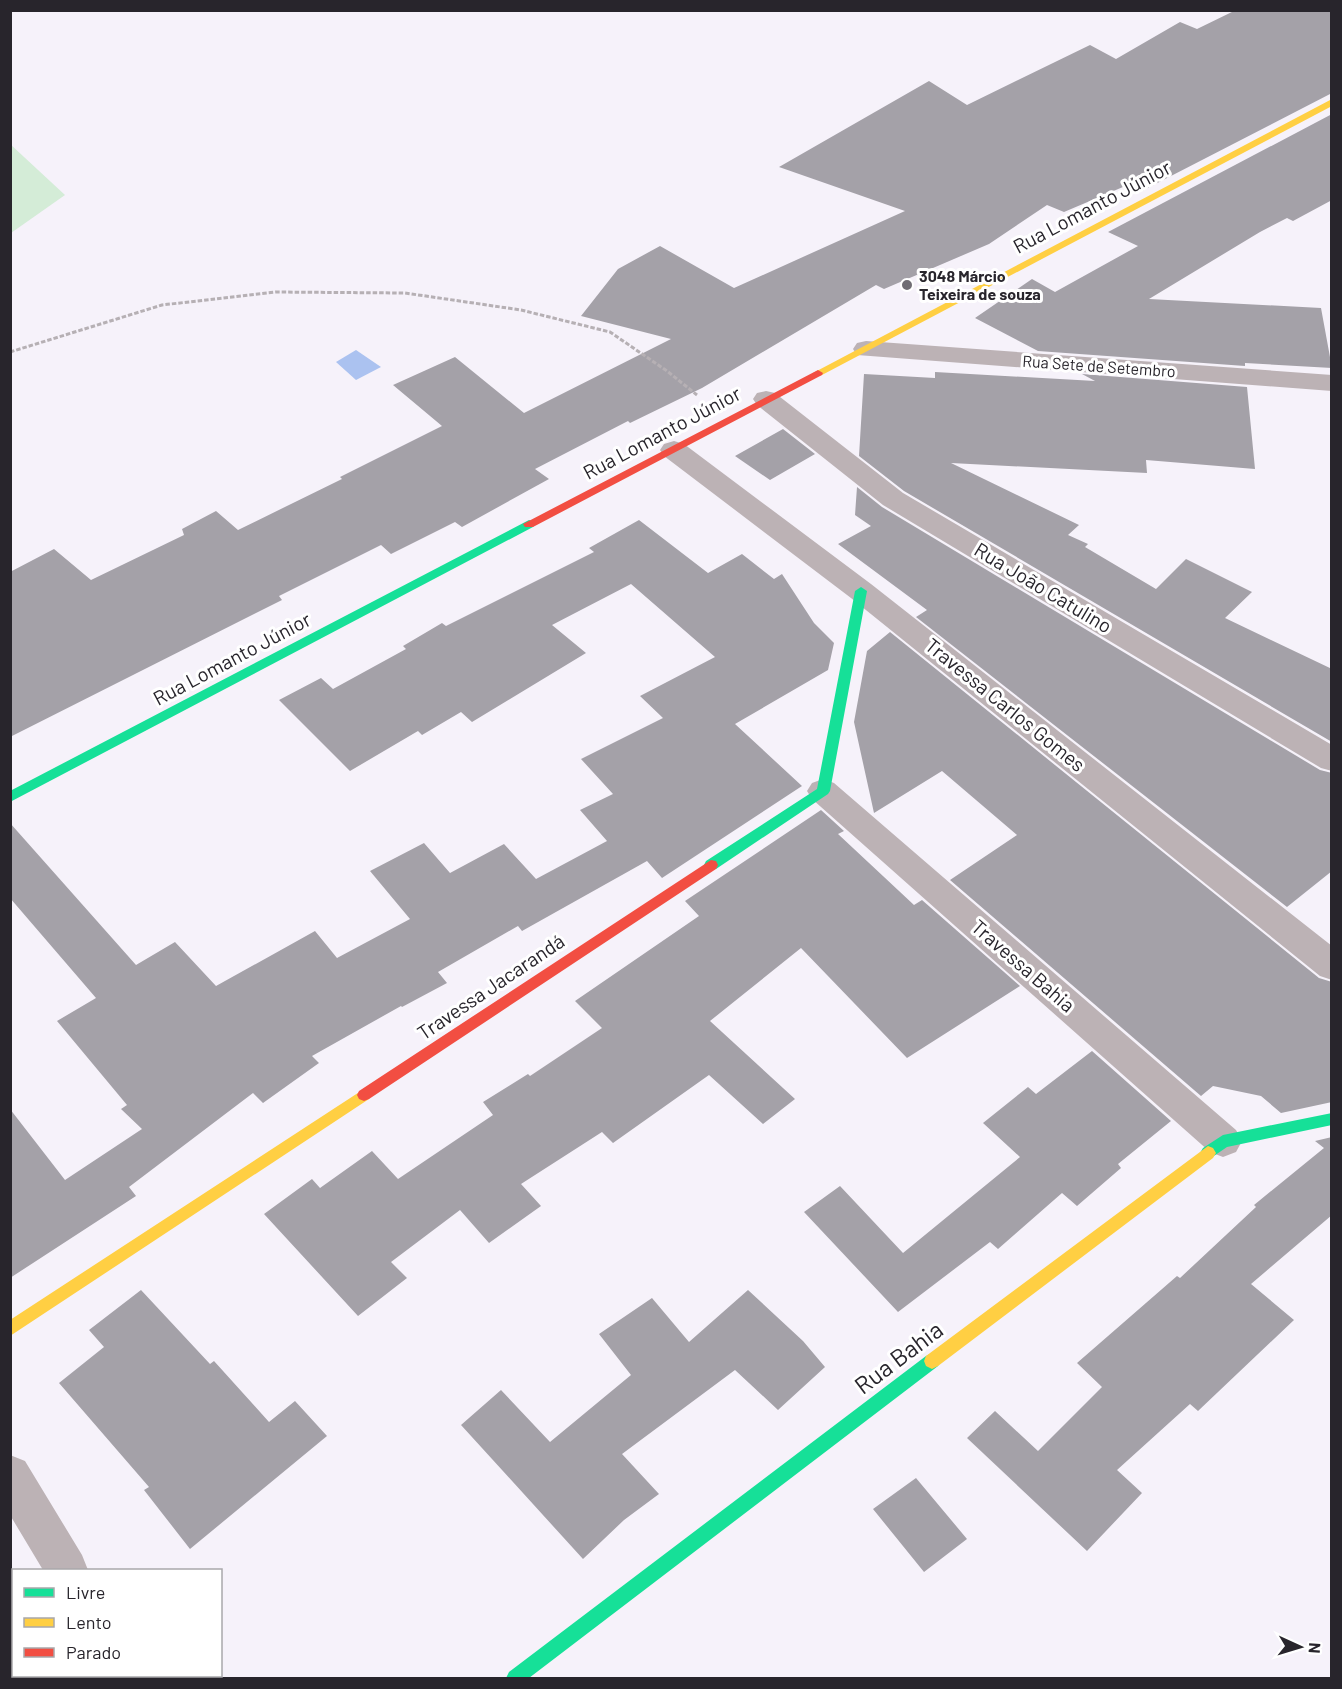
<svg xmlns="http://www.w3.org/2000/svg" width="1342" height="1689" font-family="Barlow,sans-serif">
<rect width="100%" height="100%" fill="#f6f2fa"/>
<path fill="#d4ecd7" d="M10 144 65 195 11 233H10Z"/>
<path fill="#abc2f0" d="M356 350 381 367 356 380 336 362Z"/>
<path fill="#a4a1a8" d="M1236 10H1332V93L1136 194 1130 184 1064 212 1047 205 989 244 884 289 876 285 702 388 630 423 628 421 535 469 549 479 462 527 455 522 391 554 381 545 279 596 282 600 10 737V572L54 549 91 580 184 535 182 529 216 511 238 530 342 479 340 477 442 426 393 385 455 357 524 413 671 339 581 316 618 269 660 246 734 288 905 211 779 167 929 81 967 105 1090 45 1116 59 1180 22 1197 29Z
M1332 114V200L1293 221 1287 218 1260 232 1149 299 1321 308 1332 368 1245 363V366L1038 351 975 318 1032 279 1055 292 1138 246 1108 232Z
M935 372 1095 381 1082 374 1247 387 1255 469 1146 460 1147 473 951 463 1079 525 1068 535 1088 544 1085 547 1156 589 1186 559 1252 592 1225 618 1332 669V742L904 491 859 456 864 374 935 378Z
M783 429 815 454 770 480 735 456Z
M857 487 882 507 1320 770 1332 773V871L1287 907 916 617 927 610 838 544 871 526 855 515Z
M639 520 708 573 742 554 774 579 782 574 814 623 834 643 828 670 735 724 802 786 662 878 647 861 522 931 518 926 438 972 447 983 402 1007 401 1006 312 1056 319 1063 263 1103 253 1093 129 1187 136 1196 10 1278V1109L65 1180 142 1129 121 1109 127 1105 57 1021 96 998 10 898V823L136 965 175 942 216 986 315 931 337 958 410 919 370 871 424 843 450 873 504 844 536 879 607 841 580 810 613 794 581 759 663 718 640 696 715 657 631 584 552 625 586 653 472 722 461 712 422 735 418 731 350 771 279 700 321 678 333 689 406 649 403 646 442 623 446 626 594 552 589 548Z
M890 632 1319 978 1332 982V1102L1281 1113 1261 1096 1213 1086 1201 1096 950 880 1017 835 942 771 874 813 854 722 867 651Z
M821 810 844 831 838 834 914 905 922 900 1020 986 907 1058 801 948 710 1021 795 1099 763 1124 709 1075 613 1143 602 1132 521 1184 541 1206 489 1243 460 1210 391 1262 407 1278 358 1316 264 1214 312 1179 320 1188 372 1151 398 1179 493 1115 483 1102 528 1074 530 1076 602 1028 575 1001 699 916 685 901Z
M1092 1051 1171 1121 1118 1164 1121 1168 1077 1206 1062 1193 998 1249 990 1242 898 1312 804 1212 840 1186 903 1253 1020 1157 983 1123 1028 1087 1036 1094Z
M1332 1137V1215L1251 1284 1294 1320 1198 1411 1190 1404 1117 1470 1142 1493 1087 1551 967 1438 995 1411 1038 1451 1102 1387 1077 1363 1177 1276 1180 1278 1256 1207 1254 1205 1324 1148 1315 1141Z
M141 1290 210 1364 214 1361 269 1422 295 1401 327 1436 190 1549 144 1490 149 1487 59 1383 104 1347 89 1330Z
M748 1290 803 1341 825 1367 778 1410 735 1370 622 1454 659 1494 624 1520 583 1559 461 1425 501 1390 550 1442 631 1375 599 1334 652 1298 689 1342Z
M916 1478 967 1539 924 1572 873 1509Z"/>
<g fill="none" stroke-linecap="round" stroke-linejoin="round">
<path stroke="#b6b0b4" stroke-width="3" stroke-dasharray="4.5 2" stroke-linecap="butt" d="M10 352 162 305 276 292 405 293 521 310 610 332 667 371 697 395"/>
<path fill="#bcb2b5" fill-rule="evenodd" d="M866 341 1332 375V391L857 355 853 349 857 343Z
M766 391 775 393 903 493 1332 745V771L1321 768 883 505 757 405 753 399 757 393Z
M674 441 684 444 871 584 1332 946V980L1320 976 851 598 664 456 660 450 664 444Z
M823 779 834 783 1236 1130 1242 1141 1236 1152 1223 1157 1210 1152 812 799 807 791 812 783Z
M10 1455 25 1461 82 1555 88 1570H43L10 1515Z
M10 1625H14V1669H10Z
M107 1676H152L153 1678H108Z"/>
<path fill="#16e098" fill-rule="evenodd" d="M529 520 533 521 535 524 533 527 10 802V791Z
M861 587 867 591 830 791 828 794 716 869H706L704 865 706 861 817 789 855 591Z
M1332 1113V1125L1227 1147 1208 1160 1203 1158 1200 1153 1203 1148 1223 1135Z
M932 1353 938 1356 940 1361 938 1366 529 1678H506L509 1672 926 1356Z"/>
<path fill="#ffcf43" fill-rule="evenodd" d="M1332 99V106L822 375 818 376 813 373Z
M364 1089 369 1091 371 1095 369 1099 10 1336V1320Z
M1208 1146 1213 1148 1216 1153 1213 1158 938 1366 932 1369 926 1366 924 1361 926 1356Z"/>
<path fill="#f24e42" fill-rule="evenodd" d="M818 370 823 373 822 375 533 527H525L523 524Z
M711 860 716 861 718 865 716 869 369 1099 364 1101 359 1099 357 1095 359 1091Z"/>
</g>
<circle fill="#706d74" stroke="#fff" stroke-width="2" cx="907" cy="285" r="6"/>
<g text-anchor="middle" stroke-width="6" stroke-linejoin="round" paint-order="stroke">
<g font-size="16" font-weight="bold" fill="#28252c" stroke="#fff" text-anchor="start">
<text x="919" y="282">3048 Márcio<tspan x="919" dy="18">Teixeira de souza</tspan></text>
</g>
<g font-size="16" fill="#28252c" stroke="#fff">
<text transform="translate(1099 366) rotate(4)" y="6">Rua Sete de Setembro</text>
</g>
<g font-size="20" fill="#28252c" stroke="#fff">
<text transform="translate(1092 207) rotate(-28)" y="7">Rua Lomanto Júnior</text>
<text transform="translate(662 433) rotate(-28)" y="7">Rua Lomanto Júnior</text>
<text transform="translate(1043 588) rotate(31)" y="7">Rua João Catulino</text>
<text transform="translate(232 659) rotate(-28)" y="7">Rua Lomanto Júnior</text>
<text transform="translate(1005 705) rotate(39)" y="7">Travessa Carlos Gomes</text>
<text transform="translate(1023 966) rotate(41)" y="7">Travessa Bahia</text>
<text transform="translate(491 987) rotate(-34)" y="7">Travessa Jacarandá</text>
</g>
<g font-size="24" fill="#28252c" stroke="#fff">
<text transform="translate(899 1358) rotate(-37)" y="8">Rua Bahia</text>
</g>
</g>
<rect width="1342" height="1689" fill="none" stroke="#28252c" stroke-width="24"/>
<rect x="12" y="1569" width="210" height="108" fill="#ffffff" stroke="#a9a8ab" stroke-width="1.5"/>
<rect x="24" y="1588" width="30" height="9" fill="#16e098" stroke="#a9a8ab" stroke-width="1.5"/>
<text x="66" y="1599" font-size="18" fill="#28252c">Livre</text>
<rect x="24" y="1618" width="30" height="9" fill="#ffcf43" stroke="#a9a8ab" stroke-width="1.5"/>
<text x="66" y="1629" font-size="18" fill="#28252c">Lento</text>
<rect x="24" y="1648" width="30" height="9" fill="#f24e42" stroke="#a9a8ab" stroke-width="1.5"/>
<text x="66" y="1659" font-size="18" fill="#28252c">Parado</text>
<g transform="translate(1300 1647) rotate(94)" stroke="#ffffff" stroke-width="4.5" paint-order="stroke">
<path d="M0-4.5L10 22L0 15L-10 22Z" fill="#28252c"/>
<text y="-9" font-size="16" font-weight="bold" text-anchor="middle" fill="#28252c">N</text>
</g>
</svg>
